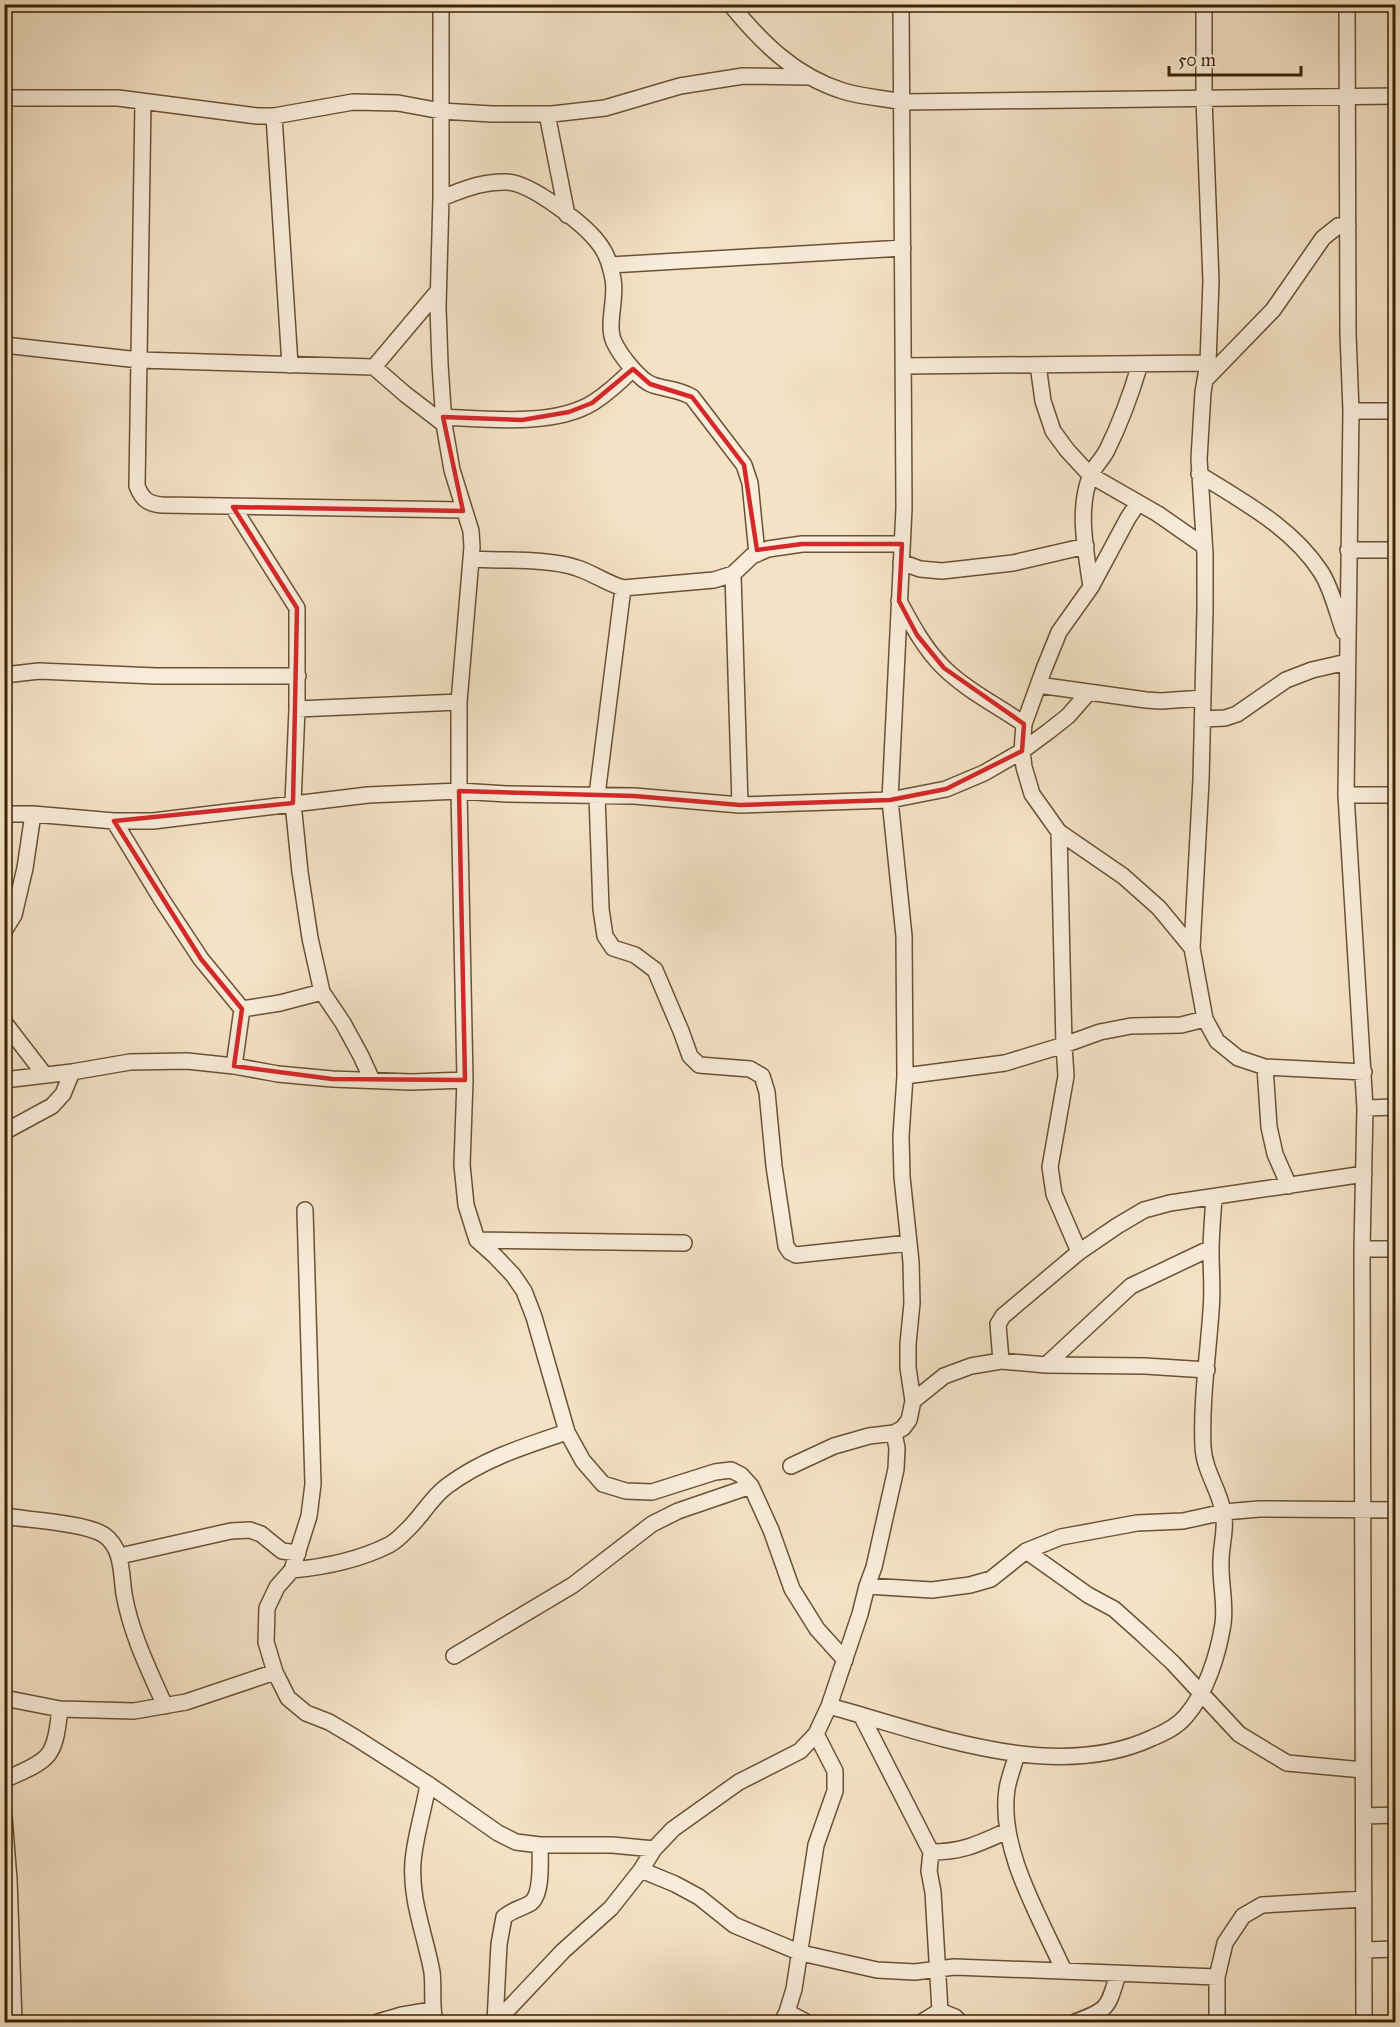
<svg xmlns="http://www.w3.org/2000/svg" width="1400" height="2027" font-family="'IM FELL Great Primer',serif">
<rect width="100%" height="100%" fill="#f4e2c6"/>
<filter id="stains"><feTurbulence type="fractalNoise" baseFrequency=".00333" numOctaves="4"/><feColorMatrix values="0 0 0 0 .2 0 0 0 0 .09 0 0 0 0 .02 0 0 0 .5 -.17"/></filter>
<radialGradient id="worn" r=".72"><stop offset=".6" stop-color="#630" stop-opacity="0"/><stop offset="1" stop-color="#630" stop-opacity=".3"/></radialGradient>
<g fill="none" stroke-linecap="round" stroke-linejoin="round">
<defs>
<path id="minor" d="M441 4V198L438 307 440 364 444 424 452 470 471 531 472 547 459 702V791L465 1080 462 1165 466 1205 477 1240 495 1256 513 1275 524 1291 534 1317 567 1432 583 1461 603 1484 626 1491 652 1492 715 1472 731 1470 741 1475 751 1486 771 1530 792 1589 817 1629 845 1660
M730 4C762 43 795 76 843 91 862 97 883 98 903 102L1396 96
M1347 4 1348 334 1351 411 1346 795 1365 1108 1362 1249 1364 2022
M4 98H118L257 116H274L353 102 398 103 441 111 492 114H552L605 108 680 86 743 76 808 77
M143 102 137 486C142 499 148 504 162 505L463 510
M547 114 567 215
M274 116 290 365
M441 198C463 190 482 181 507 182 531 183 586 225 600 245 607 254 611 268 613 279 617 298 606 325 614 342 620 355 640 381 653 385 668 390 678 389 692 397L744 465 750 483 757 554
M610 265 903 248
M4 345 139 360 374 367 405 394 444 424
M1038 365 1043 401 1053 431 1067 450 1090 475 1158 514 1204 546
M903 366 1208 363
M374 367 438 291
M1205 380 1273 310 1323 238 1338 226 1348 225
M1351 411H1396
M443 417C488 419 555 427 594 402 608 393 621 381 633 369
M1199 474C1243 502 1292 527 1321 572 1332 589 1337 613 1344 632
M1138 503 1128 518 1091 587 1059 632 1044 669 1024 724 1022 751 1024 767 1032 794 1059 832 1123 876 1159 908 1192 948 1205 1019 1217 1041 1238 1058 1265 1067 1364 1072
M233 507 297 608V709L293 803 300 872 310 938 322 992 343 1023 361 1056 372 1080
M1348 550H1396
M471 559C501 561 550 558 577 568 593 573 606 583 623 588L714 580 733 574 752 556 768 549 802 544H902
M901 562 920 569 942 571 1013 563 1086 546
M733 574 740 805
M1091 587C1086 551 1077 511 1090 477 1093 467 1103 459 1107 450 1121 422 1131 394 1140 364
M623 588 597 795 601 909 605 936 613 948 635 955 655 970 681 1031 690 1056 699 1065 750 1069 762 1076 767 1092 774 1166 786 1246 790 1252 796 1255 909 1243
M899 601C912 625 924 648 943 667 966 690 998 706 1024 724
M4 675 39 671 156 676H298
M1038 685 1146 700 1161 701 1203 698
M297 709 459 702
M1203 719 1225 718 1237 714 1286 680 1312 670 1347 662
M1346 795H1396
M4 814H33L114 821H153L368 795 459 791 507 794 634 796 740 805 890 800 946 789 984 773 1022 751 1049 731 1068 716 1089 692
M114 821 162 900 201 959 242 1009 234 1066
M1059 832 1064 1045 1066 1076 1050 1167 1054 1194 1079 1252
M4 931 14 915 25 868 33 814
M1192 948 1201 780 1205 609V554L1199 459 1203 392 1208 363 1211 281 1204 99V4
M242 1009 280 1003 322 992
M4 1022 44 1074
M1265 1067 1269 1127 1275 1154 1289 1186
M905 1076 1005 1063 1064 1045 1100 1032 1131 1026 1181 1025 1205 1019
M4 1080 72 1072 130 1062 187 1061 234 1066 278 1074 332 1079 411 1082 465 1080
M1365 1108 1396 1107
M4 1132 52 1106 63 1094 72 1072
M305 1210 313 1484 309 1516 292 1570 277 1587 267 1608 266 1642 275 1672 288 1698 306 1713 329 1722 356 1738 428 1784 498 1833 516 1842 540 1845H612L654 1849
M477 1240 684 1243
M1362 1249H1396
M1001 1361 998 1324 1003 1316 1079 1252 1117 1226 1144 1210 1170 1203 1364 1174
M1046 1365 1131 1286 1211 1248
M913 1401 944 1376 971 1366 1001 1361 1046 1365 1145 1366 1207 1370
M791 1466 834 1446 869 1436 894 1433 903 1428 909 1420 913 1401 908 1368V1344L912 1303 911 1262 902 1177 901 1136 905 1076 904 936 890 800 904 508 901 4
M4 1516C28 1520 86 1523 104 1535 123 1548 121 1574 124 1594 131 1634 149 1670 165 1706
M1026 1551 1088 1595 1114 1609 1142 1634 1173 1663 1239 1734 1287 1763 1363 1770
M120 1556 231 1531 250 1530 261 1534 282 1551 298 1553
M292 1570C325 1567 359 1560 389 1545 397 1541 404 1533 410 1527 423 1514 432 1497 447 1486 483 1459 525 1446 567 1432
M867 1586 932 1590 970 1585 991 1579 1026 1551 1061 1537 1137 1523 1183 1521 1224 1512 1259 1509 1396 1510
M454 1656 573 1585 652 1524 678 1511 751 1486
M4 1698 60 1709 134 1711 186 1702 275 1672
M829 1706C928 1733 1053 1784 1152 1738 1164 1733 1177 1727 1186 1716 1206 1693 1218 1655 1223 1624 1226 1604 1220 1582 1221 1561 1221 1545 1227 1527 1223 1511 1219 1489 1204 1470 1203 1447 1201 1402 1208 1355 1211 1311 1213 1291 1211 1271 1211 1252 1211 1234 1213 1215 1214 1197
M861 1715 931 1852 929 1871 933 1892 940 2011
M1017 1754C1014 1765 1009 1777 1007 1789 998 1849 1040 1917 1064 1971
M4 1780C18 1773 37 1767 47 1756 57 1745 58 1723 60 1709
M428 1784C424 1810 415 1836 413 1862 410 1900 425 1934 432 1972 434 1989 431 2006 435 2022
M1364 1816 1396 1815
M4 1817 9 1879 14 2022
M931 1852C963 1852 978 1844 1007 1831
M641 1870 675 1884 699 1897 734 1925 801 1953 877 1970 915 1972 954 1967 1217 1977
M1364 1950 1396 1949
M940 2011 955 2017 960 2022
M787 2012 806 2022
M378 2022 402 2015 432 2010
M495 2022 499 1944 504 1917C512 1910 520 1909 529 1904 543 1897 540 1860 540 1845
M496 2022 563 1951 611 1908 641 1870 654 1849 673 1829 739 1782 800 1751 816 1734 829 1706 860 1614 867 1586 874 1567 896 1469 897 1448 894 1433
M782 2022 787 2012 794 1989 816 1845 835 1791V1771L816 1734
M922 2022 940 2011
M1075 2022C1109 2010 1108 2007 1118 1974
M1217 2022V1977L1225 1943 1243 1916 1262 1905 1364 1899"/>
</defs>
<use href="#minor" stroke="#6a5232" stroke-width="18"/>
<use href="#minor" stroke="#f8ecda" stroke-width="15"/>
</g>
<path fill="none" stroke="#d62828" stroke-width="4.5" stroke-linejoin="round" d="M633 369 650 384 692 397 744 465 757 550 802 544H902L899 601 917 635 944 668 1024 724 1022 751 946 789 890 800 740 805 634 796 459 791 465 1080 332 1079 234 1066 242 1009 201 959 114 821 293 803 297 608 233 507 463 511 443 417 522 420 569 412 592 403Z"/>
<rect width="1400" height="2027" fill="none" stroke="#f4e2c6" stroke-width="24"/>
<rect x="6" y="6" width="1388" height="2015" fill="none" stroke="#3c2201" stroke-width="3"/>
<rect x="12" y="12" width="1376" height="2003" fill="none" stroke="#3c2201" stroke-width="1.5"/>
<path d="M1169 66v9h132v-9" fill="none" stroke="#3c2201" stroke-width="3"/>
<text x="1178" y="66" font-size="18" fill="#3c2201" stroke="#f8ecda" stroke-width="4.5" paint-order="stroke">50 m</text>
<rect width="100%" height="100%" filter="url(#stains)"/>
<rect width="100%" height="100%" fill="url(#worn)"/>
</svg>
